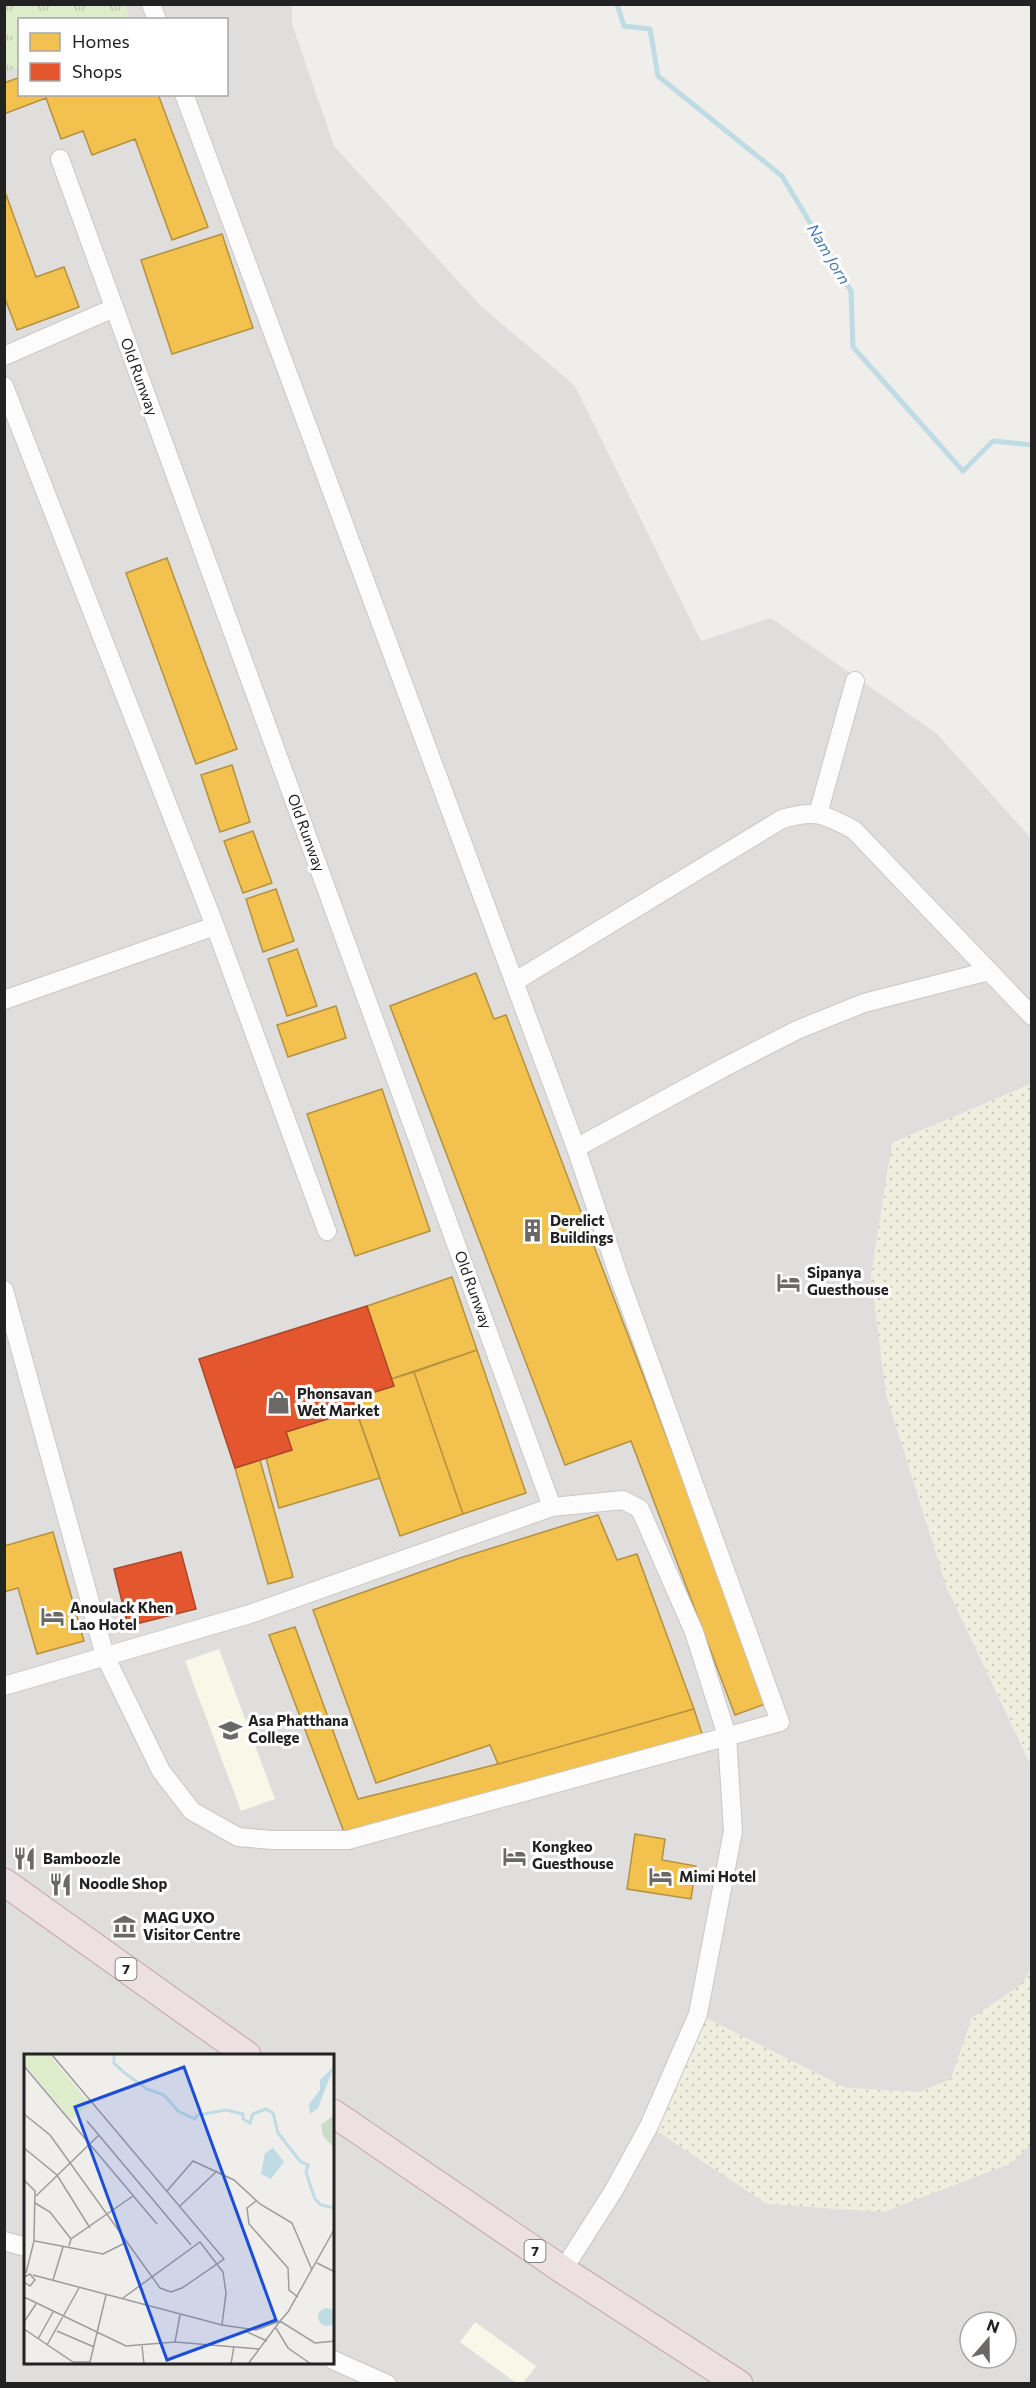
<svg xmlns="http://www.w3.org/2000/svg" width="1036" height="2388" font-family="Commissioner,sans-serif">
<defs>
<pattern id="farmland-dots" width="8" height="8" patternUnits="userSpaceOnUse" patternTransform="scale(1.5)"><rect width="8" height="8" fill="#efefdf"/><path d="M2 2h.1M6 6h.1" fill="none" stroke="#cdcdbf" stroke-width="1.8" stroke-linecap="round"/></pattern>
<pattern id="grass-tufts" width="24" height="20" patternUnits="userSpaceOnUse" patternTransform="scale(1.5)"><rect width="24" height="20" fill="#ddeccb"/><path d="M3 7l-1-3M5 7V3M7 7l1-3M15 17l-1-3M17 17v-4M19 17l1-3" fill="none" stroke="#bdcaae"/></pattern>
</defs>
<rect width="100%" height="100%" fill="#f0eeeb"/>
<path fill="#dfdedc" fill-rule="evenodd" d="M5 5H292V24L334 146 481 306 575 386 701 641 771 618 936 733 1031 838V1084L892 1143 886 1394 947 1588 1031 1766V1969L1023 1984 972 2018 951 2079 920 2092 846 2088 698 2014 649 2126 1010 2164 1031 2144V2383H5ZM20 20H226V94H20ZM26 2055H333V2362H26ZM970 2322H1006V2358H970Z"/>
<path fill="#f8f7e8" d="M219 1649 275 1799 241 1811 185 1661Z
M475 2322 536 2366 523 2383H516L460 2342Z"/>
<path fill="url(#farmland-dots)" d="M1031 1084 1032 1441 1029 1457 1032 1466 1031 1763 947 1588 886 1394 871 1275 892 1143Z
M1031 1969V2144L1010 2164 883 2212 767 2204 649 2126 698 2014 846 2088 920 2092 951 2079 972 2018 1022 1984Z"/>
<path fill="url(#grass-tufts)" d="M4 5H125L130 19 20 20 19 67 5 72Z"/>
<path fill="#f2c14e" stroke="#b49141" stroke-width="1.5" d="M20 77V94H158L208 227 172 240 135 139 92 155 83 131 61 139 46 98 4 114V83Z
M4 189 36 277 64 267 79 307 17 330 4 296Z
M222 234 253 328 172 354 141 260Z
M167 558 237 749 196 764 126 573Z
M232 765 250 822 220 832 201 775Z
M253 831 272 883 243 893 224 841Z
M276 889 294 941 263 952 246 899Z
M297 949 317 1006 287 1016 268 959Z
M476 973 494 1019 506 1015 768 1703 735 1715 631 1441 565 1465 390 1006Z
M336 1006 346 1038 288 1057 277 1025Z
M382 1089 430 1231 355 1256 307 1114Z
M452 1277 477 1350 391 1379 367 1306Z
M477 1350 526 1493 463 1514 414 1372Z
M414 1372 463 1514 400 1536 352 1399 394 1386 391 1379Z
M356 1410 380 1478 279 1508 266 1458 292 1450 286 1432Z
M260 1460 293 1577 268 1584 235 1468Z
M598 1515 617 1560 637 1554 694 1709 498 1764 490 1745 376 1783 313 1610 460 1558Z
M53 1532 84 1641 37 1654 18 1588 4 1592V1546Z
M295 1627 358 1799 498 1764 694 1709 704 1740 344 1832 269 1635Z
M635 1834 665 1839 662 1860 696 1866 691 1899 627 1889Z"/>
<path fill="#e4572e" stroke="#aa472a" stroke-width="1.5" d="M367 1306 394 1386 352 1399 356 1410 286 1432 292 1450 235 1468 199 1359Z
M181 1552 196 1609 128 1626 114 1569Z"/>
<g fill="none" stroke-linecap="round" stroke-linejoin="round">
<path stroke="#bfdbe3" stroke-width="5" d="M617 4 624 26 650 29 658 76 782 176 851 291 853 347 963 471 993 441 1032 445"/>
<defs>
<path id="minor" d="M151 4 157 20
M60 159 552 1507
M4 356 114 308
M4 386 215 926 327 1231
M818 814 855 681
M514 982 782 819C816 809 823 814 854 830L1032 1016
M4 1000 215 926
M576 1148 723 1068 797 1030 864 1003 989 971
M4 1290 105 1656 161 1771 192 1811 238 1837 272 1840H348L780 1722 619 1277 576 1148 184 94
M4 1686 250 1614 552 1507 623 1500 640 1509 694 1632 727 1736 733 1831 698 2014 649 2126 614 2190 563 2270
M4 2241 26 2247
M333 2360 387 2384"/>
<path id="highway" d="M4 1882 247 2055
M333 2113 563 2270 739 2384"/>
</defs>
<use href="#minor" stroke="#c9c8c7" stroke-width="20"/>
<use href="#highway" stroke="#c5a2ac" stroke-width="29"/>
<use href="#minor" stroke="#fdfcfc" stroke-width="18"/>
<use href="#highway" stroke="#ece0e2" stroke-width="27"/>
</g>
<defs>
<symbol id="building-bare" viewBox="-9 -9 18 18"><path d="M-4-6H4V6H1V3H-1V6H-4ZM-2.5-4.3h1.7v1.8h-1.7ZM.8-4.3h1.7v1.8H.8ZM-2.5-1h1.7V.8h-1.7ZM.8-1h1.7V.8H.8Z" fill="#6a6968" stroke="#fff" stroke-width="2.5" paint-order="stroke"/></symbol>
<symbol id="hotel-bare" viewBox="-9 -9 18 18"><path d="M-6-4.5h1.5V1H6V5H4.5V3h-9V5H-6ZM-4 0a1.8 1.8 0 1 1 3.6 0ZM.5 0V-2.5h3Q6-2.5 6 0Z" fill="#6a6968" stroke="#fff" stroke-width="2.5" paint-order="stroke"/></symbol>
<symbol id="shop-bare" viewBox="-9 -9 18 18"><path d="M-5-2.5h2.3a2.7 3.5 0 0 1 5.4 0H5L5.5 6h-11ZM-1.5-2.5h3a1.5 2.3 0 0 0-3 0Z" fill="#6a6968" stroke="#fff" stroke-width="2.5" paint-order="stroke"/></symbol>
<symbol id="school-bare" viewBox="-9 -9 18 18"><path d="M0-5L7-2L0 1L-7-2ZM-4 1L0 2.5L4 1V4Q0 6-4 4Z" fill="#6a6968" stroke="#fff" stroke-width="2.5" paint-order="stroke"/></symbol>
<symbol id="restaurant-bare" viewBox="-9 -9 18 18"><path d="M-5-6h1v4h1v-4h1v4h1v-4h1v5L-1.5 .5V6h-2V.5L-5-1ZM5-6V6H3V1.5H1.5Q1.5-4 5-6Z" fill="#6a6968" stroke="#fff" stroke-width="2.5" paint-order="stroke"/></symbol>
<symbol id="museum-bare" viewBox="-9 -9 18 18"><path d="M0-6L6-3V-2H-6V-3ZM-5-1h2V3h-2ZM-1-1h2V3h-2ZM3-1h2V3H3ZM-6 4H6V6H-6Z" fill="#6a6968" stroke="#fff" stroke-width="2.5" paint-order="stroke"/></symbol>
</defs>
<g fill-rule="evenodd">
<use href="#building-bare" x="516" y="1214" width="33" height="33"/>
<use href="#hotel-bare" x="772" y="1266" width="33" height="33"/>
<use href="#shop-bare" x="262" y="1386" width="33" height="33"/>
<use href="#hotel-bare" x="36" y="1600" width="33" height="33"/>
<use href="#school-bare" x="214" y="1714" width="33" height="33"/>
<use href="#hotel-bare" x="498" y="1840" width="33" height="33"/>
<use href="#restaurant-bare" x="8" y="1842" width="33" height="33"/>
<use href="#hotel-bare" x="644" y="1860" width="33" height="33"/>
<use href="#restaurant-bare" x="44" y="1868" width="33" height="33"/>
<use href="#museum-bare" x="108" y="1910" width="33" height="33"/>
</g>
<g text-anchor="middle" stroke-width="6" stroke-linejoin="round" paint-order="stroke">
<g fill="#fff" stroke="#646464" stroke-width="1.5">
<rect x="115.5" y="1958" width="21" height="22" rx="4.5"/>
<rect x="524.5" y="2240" width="21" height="22" rx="4.5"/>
</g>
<g font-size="14" font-weight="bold" fill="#222">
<text x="126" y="1974">7</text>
<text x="535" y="2256">7</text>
</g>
<g font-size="15" fill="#222" stroke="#fff">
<text transform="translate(139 377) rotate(70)" y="5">Old Runway</text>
<text transform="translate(306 833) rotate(70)" y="5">Old Runway</text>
<text transform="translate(473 1290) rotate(70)" y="5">Old Runway</text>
</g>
<g font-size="15" font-weight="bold" fill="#222" stroke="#fff" text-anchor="start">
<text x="550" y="1226">Derelict<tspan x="550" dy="17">Buildings</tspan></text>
<text x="807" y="1278">Sipanya<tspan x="807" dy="17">Guesthouse</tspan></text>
<text x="297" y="1399">Phonsavan<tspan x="297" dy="17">Wet Market</tspan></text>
<text x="70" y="1613">Anoulack Khen<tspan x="70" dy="17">Lao Hotel</tspan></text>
<text x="248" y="1726">Asa Phatthana<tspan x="248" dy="17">College</tspan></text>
<text x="532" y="1852">Kongkeo<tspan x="532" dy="17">Guesthouse</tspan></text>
<text x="43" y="1864">Bamboozle</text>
<text x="679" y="1882">Mimi Hotel</text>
<text x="79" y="1889">Noodle Shop</text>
<text x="143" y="1923">MAG UXO<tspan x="143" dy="17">Visitor Centre</tspan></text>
</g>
<g font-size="16" font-style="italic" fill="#4a7aab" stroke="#fff">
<text transform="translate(829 254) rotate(59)" y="6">Nam Jorn</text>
</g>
</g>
<g transform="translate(24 2054)">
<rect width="310" height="310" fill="#f0eeeb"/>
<path d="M0 1H25L66 50 47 66 0 9Z" fill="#ddeccb"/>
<path d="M310 61V94L299 82 297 71Z" fill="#cadbca"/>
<path d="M310 12 294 54 286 60 285 50 296 36V26ZM249 94 260 108 247 125 237 120 241 99ZM294 263a9 9 0 1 1 18 0a9 9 0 1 1-18 0Z" fill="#bfdbe3"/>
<path fill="none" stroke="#bfdbe3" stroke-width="3" d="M90 1V9L102 20 123 35 140 41 154 57 171 65 173 61 202 56 219 60V65L226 69 229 60 242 55 249 59 254 79 276 107 284 111 282 119 291 145 297 151 311 154"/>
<path fill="none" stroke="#9e9c9b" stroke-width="1.5" d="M0 12 133 170M0 60 26 81 136 234 147 238 158 234 200 205 28 1M63 67 167 191M0 94 33 121 66 174M0 126 11 137 10 187 2 219M143 137 169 107 210 126 236 150 268 169 288 216M12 142 75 81M232 147 223 154 225 170 264 214 265 236 274 243M11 149 26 158 47 185M156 152 193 117M11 187 79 200 101 189M45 192 47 185 109 142M293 209 311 218M9 221 198 271 232 276 256 267 264 258 311 174M0 223 6 220 11 226 6 232 0 228M29 226 39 193M0 243 102 292 151 288 235 295M99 244 176 188 199 218 202 239 198 271M0 268 12 250M252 274 264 294 287 310M0 275 49 308H66L82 241M33 277 70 293M221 277 243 287M14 285 29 258M151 288 156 261M23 291 55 234M118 292 120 310M207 310 210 292M224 310 256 267 291 289 311 287"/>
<path fill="#1d4ed8" fill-opacity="0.15" stroke="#1d4ed8" stroke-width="3" d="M160 13 252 266 143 306 51 53Z"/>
<rect width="310" height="310" fill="none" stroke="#222" stroke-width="3"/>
</g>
<rect width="1036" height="2388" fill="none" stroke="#222222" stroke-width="12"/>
<rect x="18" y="18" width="210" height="78" fill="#ffffff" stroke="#a7a7a7" stroke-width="1.5"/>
<rect x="30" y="33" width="30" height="18" fill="#f2c14e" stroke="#a7a7a7" stroke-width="1.5"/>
<text x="72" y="48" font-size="18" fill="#222222">Homes</text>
<rect x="30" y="63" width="30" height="18" fill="#e4572e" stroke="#a7a7a7" stroke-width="1.5"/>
<text x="72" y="78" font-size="18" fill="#222222">Shops</text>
<g transform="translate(988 2340) rotate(20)"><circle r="28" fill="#ffffff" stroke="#a7a7a7" stroke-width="1.5"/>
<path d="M0-4.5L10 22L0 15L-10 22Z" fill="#6a6968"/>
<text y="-9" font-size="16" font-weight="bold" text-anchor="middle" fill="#222222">N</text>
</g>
</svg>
